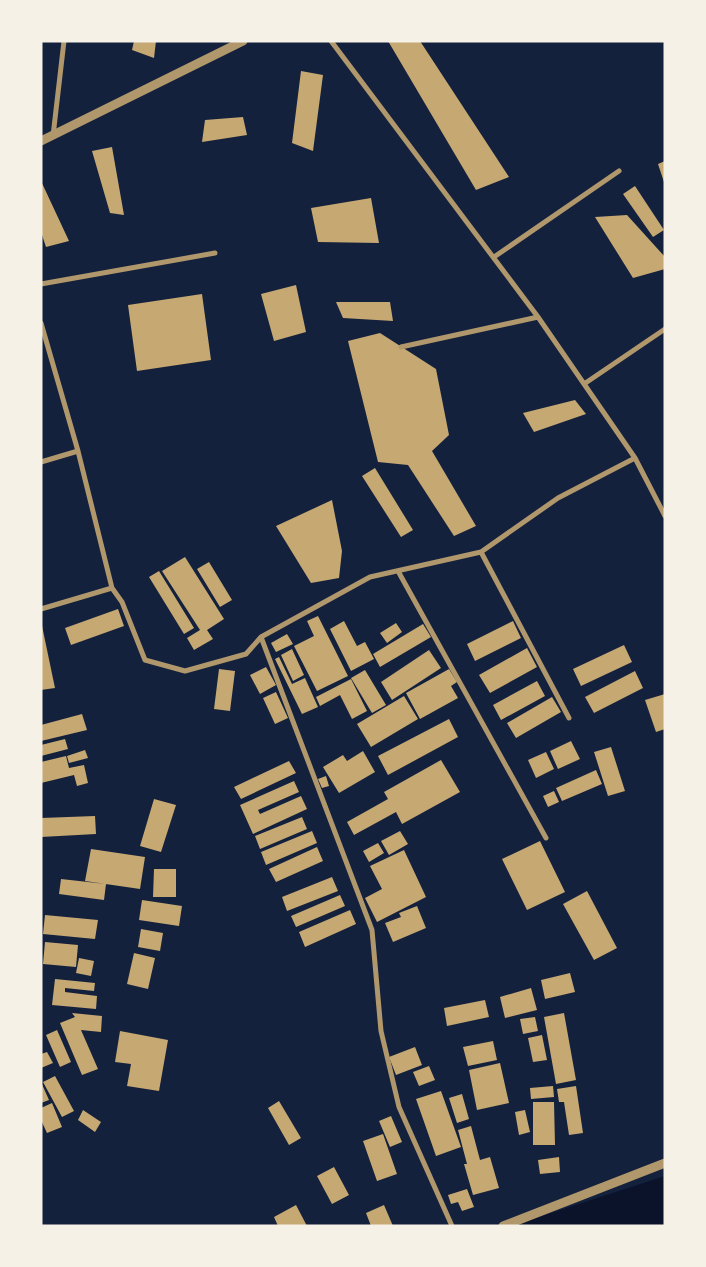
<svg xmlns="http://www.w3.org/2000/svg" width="706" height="1267" font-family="'Public Sans',sans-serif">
<rect width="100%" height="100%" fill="#14213d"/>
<path fill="#0b132b" d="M665 1176V1226H511Z"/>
<path fill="#c6a872" d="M134 41H156L154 58 132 50Z
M388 41H420L509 177 476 190Z
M301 71 323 75 313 151 292 143Z
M243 117 247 135 202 142 205 120Z
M112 147 124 215 110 213 92 151Z
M665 161V182H664L658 164Z
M41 181 69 241 46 247 41 232Z
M635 186 664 230 653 237 623 194Z
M371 198 379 243 318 242 311 208Z
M627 215 665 257V269L633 278 595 217Z
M296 285 306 332 274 341 261 294Z
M202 294 211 360 137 371 128 305Z
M336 302H390L393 321 343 318Z
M380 333 436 369 449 435 432 451 476 526 454 536 408 465 378 462 348 341Z
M575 400 586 414 534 432 523 413Z
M375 468 413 530 401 537 362 476Z
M332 500 342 551 339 578 311 583 276 526Z
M185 557 224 619 207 630 213 639 194 650 187 638 200 630 162 571Z
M209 562 232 600 220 607 197 569Z
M159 571 194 628 184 634 149 577Z
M118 609 124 626 71 645 65 628Z
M318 616 348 676 317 691 294 646 314 636 307 621Z
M41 621 55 688 41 690Z
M344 621 357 646 365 642 374 659 351 671 330 629Z
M513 621 521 638 475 661 467 644Z
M396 623 402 632 387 643 380 633Z
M423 624 431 637 380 667 373 654Z
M287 634 293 644 276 652 271 643Z
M624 645 632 662 581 686 573 669Z
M527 648 537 667 490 693 479 675Z
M292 649 304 675 293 681 281 655Z
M429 650 441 668 392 700 381 682Z
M279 657 292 684 305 678 318 707 302 714 275 659Z
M266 667 276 685 260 694 250 675Z
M219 669 235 671 230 711 214 709Z
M449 669 457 682 451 686 458 698 420 719 406 693Z
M365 670 386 705 372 713 351 678Z
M635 671 643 688 594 713 585 697Z
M351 679 367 711 352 719 340 695 320 706 316 697Z
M537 681 545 696 501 720 493 705Z
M276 692 288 718 275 724 263 698Z
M665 694V729L656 732 645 700Z
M404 696 418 719 371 747 357 724Z
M552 697 561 712 516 738 507 723Z
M82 714 87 730 41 741V725Z
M449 719 458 737 388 775 378 756Z
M65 739 68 749 41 756V745Z
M571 741 580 759 558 769 550 751Z
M611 747 625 791 608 796 594 752Z
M85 750 88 758 69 763 67 756Z
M363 751 375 772 339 793 323 767 343 755 347 761Z
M546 752 554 769 536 778 528 760Z
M66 756 69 768 84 765 88 783 77 786 74 775 41 783V762Z
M441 760 460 792 402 824 396 812 354 835 347 822 388 799 384 792Z
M289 761 296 773 241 799 234 787Z
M596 770 602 784 562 801 556 788Z
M326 776 329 786 322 788 318 779Z
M294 781 299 792 258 810 260 814 301 796 307 809 253 834 240 805Z
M554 791 559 802 548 807 543 796Z
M154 799 176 805 161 852 140 846Z
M95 816 96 834 41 837V818Z
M302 817 307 829 260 849 255 836Z
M312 831 317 843 266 865 261 852Z
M400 831 408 844 389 855 381 841Z
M540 841 565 892 527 910 502 859Z
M378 843 384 853 369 862 363 851Z
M317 847 323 861 276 882 269 869Z
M91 849 145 857 140 889 85 881Z
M404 850 426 897 377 922 365 898 382 889 370 866Z
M154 869H176V897H153Z
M332 877 338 891 287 911 282 897Z
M61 879 106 884 104 900 59 894Z
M587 891 617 948 594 960 563 904Z
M340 895 345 906 296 927 291 916Z
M142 900 182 906 179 926 139 920Z
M417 906 426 928 393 942 385 923 401 917 399 913Z
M350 910 356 924 305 947 299 932Z
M45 915 98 920 95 939 43 934Z
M141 929 163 933 160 951 138 947Z
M45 942 78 945 76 967 43 964Z
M134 953 155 958 148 989 127 984Z
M79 958 94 961 91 976 76 973Z
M570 973 575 992 545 999 541 980Z
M55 979 95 983 94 991 65 988V992L97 996 96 1009 52 1005Z
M531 988 537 1010 505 1018 500 997Z
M485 1000 489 1017 447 1026 444 1008Z
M72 1013 102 1016 101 1032 81 1030 98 1069 82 1075 60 1023 75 1017Z
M564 1013 576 1080 556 1084 544 1017Z
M535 1017 538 1031 523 1034 520 1019Z
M57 1030 71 1062 60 1067 46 1035Z
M120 1031 168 1040 159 1091 127 1086 131 1064 115 1062Z
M542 1035 547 1060 533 1062 528 1038Z
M493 1041 497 1060 468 1066 463 1047Z
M415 1047 422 1065 396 1075 389 1057Z
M47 1052 53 1063 41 1068V1054Z
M500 1063 509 1103 477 1110 469 1070Z
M429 1066 435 1080 419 1086 413 1072Z
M55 1076 74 1111 62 1117 43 1082Z
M41 1082 49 1100 41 1103Z
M553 1086 554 1097 531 1099 530 1088Z
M576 1086 583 1133 569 1135 564 1102H559L557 1089Z
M441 1091 461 1147 436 1156 416 1099Z
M462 1094 469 1119 457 1123 449 1098Z
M279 1101 301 1138 289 1145 268 1108Z
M533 1102H554L555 1145H533Z
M52 1103 62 1127 47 1133 41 1120V1108Z
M83 1110 101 1122 95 1132 78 1120Z
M525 1110 530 1132 519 1135 515 1112Z
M391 1116 402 1142 390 1147 379 1121Z
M471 1126 480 1160 490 1157 499 1188 473 1195 464 1164H467L458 1130Z
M383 1134 397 1174 377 1181 363 1141Z
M559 1157 560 1172 540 1174 538 1160Z
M334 1167 349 1195 332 1204 317 1176Z
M467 1189 474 1207 462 1211 458 1202 451 1204 448 1195Z
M296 1205 307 1226H278L274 1217Z
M384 1205 393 1226H371L366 1213Z"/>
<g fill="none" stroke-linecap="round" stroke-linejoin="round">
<path stroke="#b1986c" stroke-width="5" d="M331 41 538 317 635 458 665 516
M53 136 64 41
M494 257 619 171
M41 284 215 253
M41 323 78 451 112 588 122 602 145 660 185 671 246 654 261 637 370 577 481 552 558 498 635 458
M401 347 538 317
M584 384 665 329
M41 462 78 451
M481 552 569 718
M398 571 546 838
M41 609 112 588
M261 637 372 930 381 1031 399 1107 452 1226"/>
<path stroke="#b1986c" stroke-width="9" d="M41 141 243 41
M503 1226 665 1163"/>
</g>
<rect width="706" height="1267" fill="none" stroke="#f6f1e7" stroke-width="85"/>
</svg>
